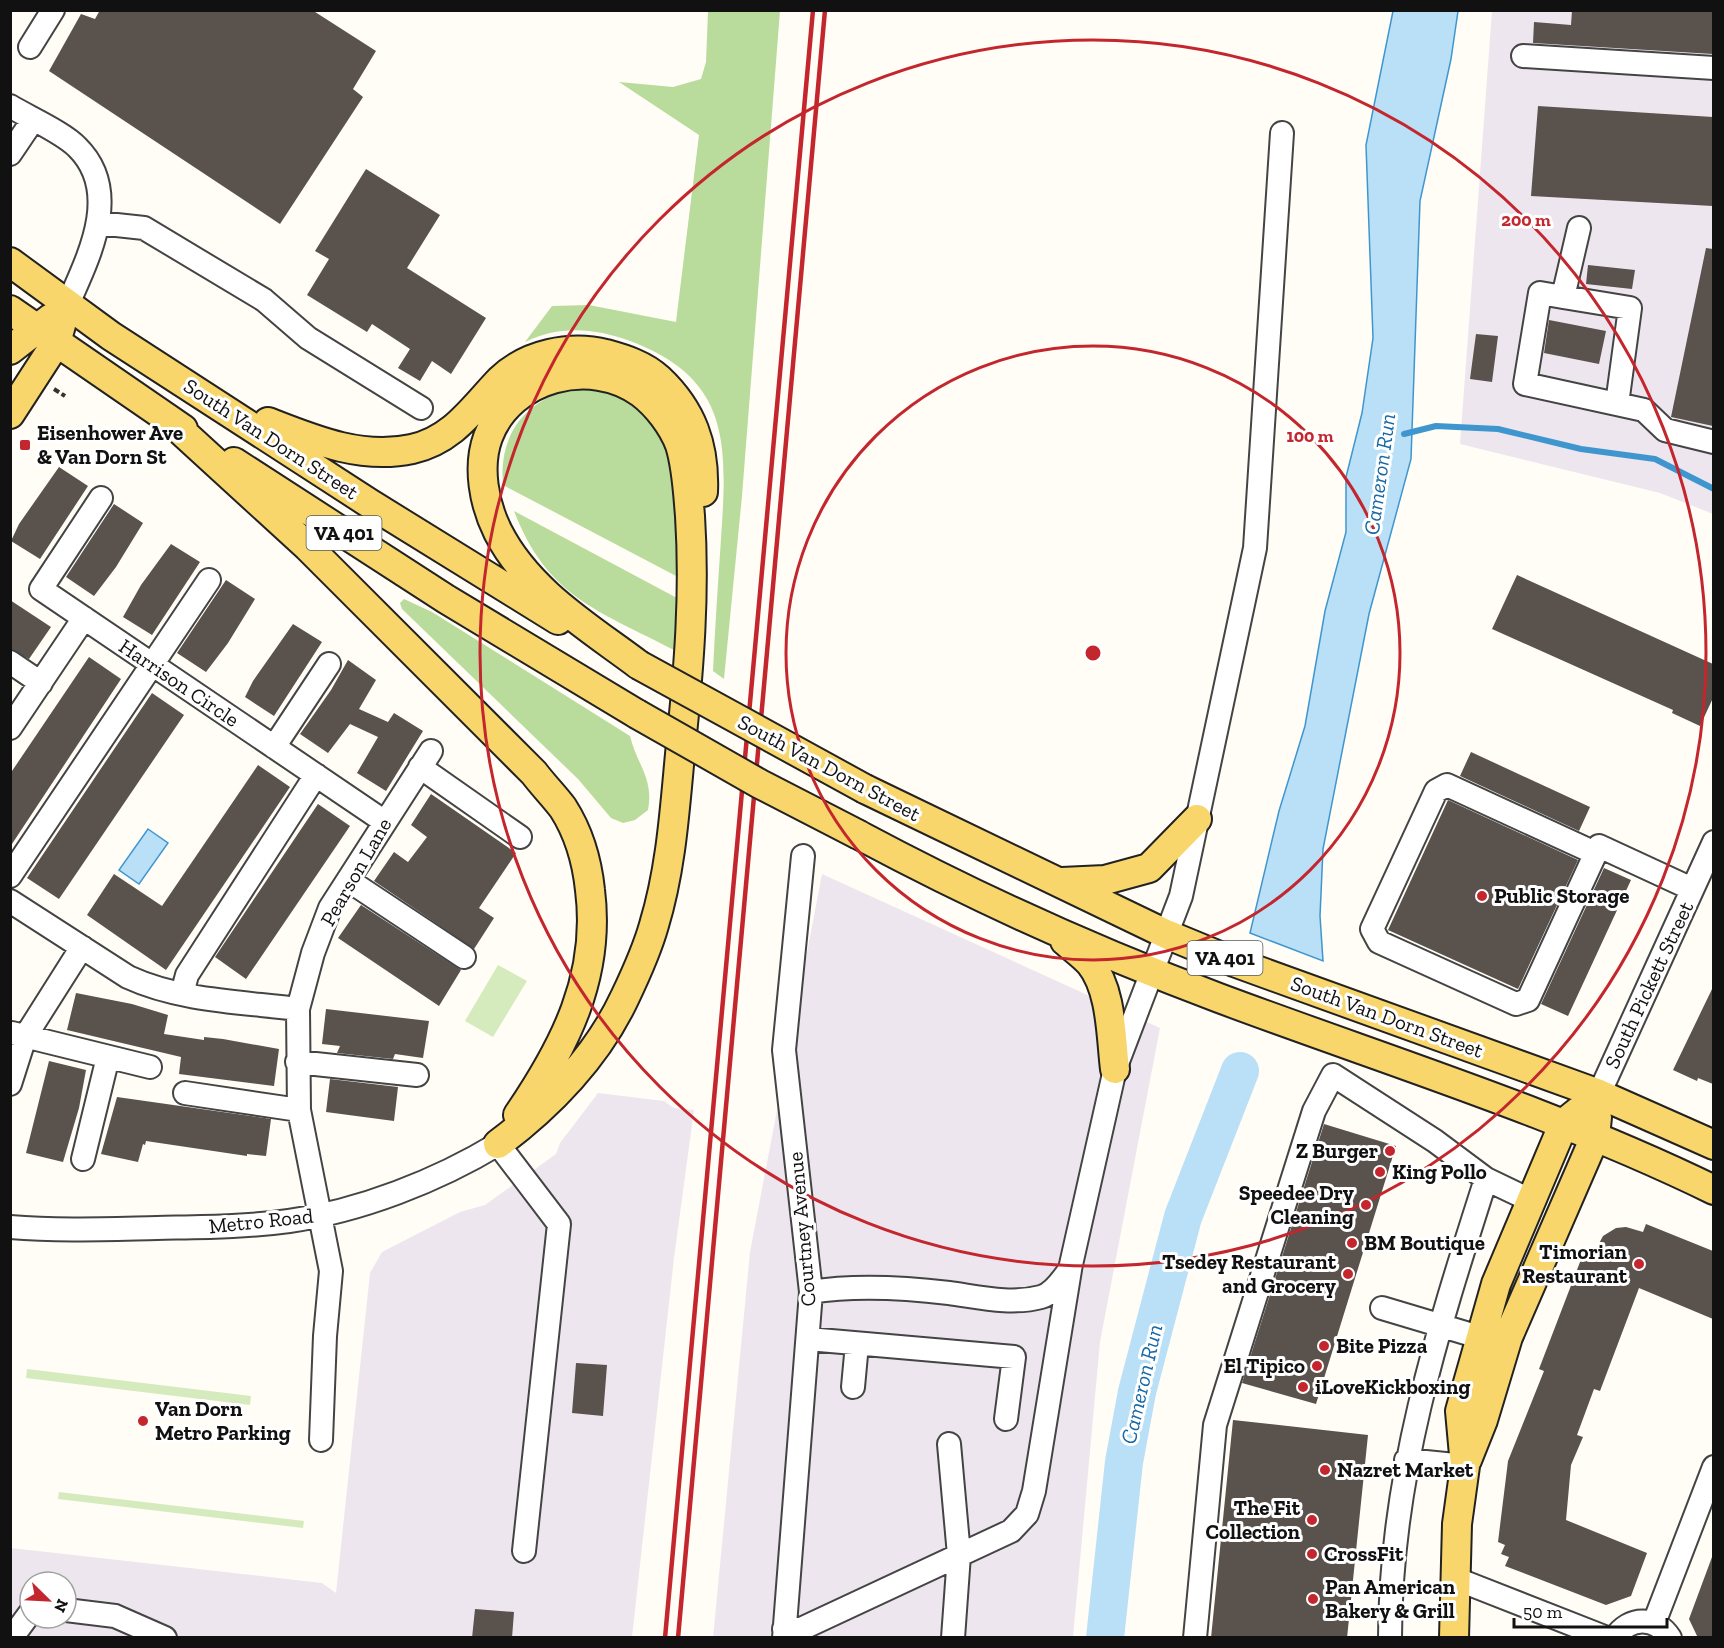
<svg xmlns="http://www.w3.org/2000/svg" width="1724" height="1648" font-family="'Zilla Slab',serif">
<rect width="100%" height="100%" fill="#fffdf5"/>
<path fill="#eee6ef" fill-rule="evenodd" d="M1492 11H1713V514L1660 493 1460 444Z
M822 874 1160 1028 1100 1342 1073 1637 713 1638 750 1252Z
M598 1093 664 1101 674 1108 694 1110 674 1258 632 1637 11 1638V1548L322 1583 336 1593 370 1273 382 1252 460 1212 485 1205 556 1154 560 1143ZM30 1582H66V1618H30Z"/>
<path fill="#d5ebbd" d="M498 965 527 981 493 1037 465 1021Z
M27 1369 251 1396 250 1405 26 1378Z
M59 1492 304 1521 303 1528 58 1499Z"/>
<path fill="#b9dc9c" d="M708 11H780L742 496 724 679 713 671C715 627 718 583 721 539 727 446 732 379 630 341 595 328 559 325 525 342L552 306 589 305 676 322 699 135 619 82 673 87 701 79 706 62Z
M584 386 622 393 656 424 671 459 678 521V577L503 485C498 429 531 395 584 386Z
M514 511 677 598 674 650C599 611 547 597 514 511Z
M404 599 432 612 630 736C637 765 654 778 648 810L635 820 623 823 611 818 578 779 402 609 400 603Z"/>
<path fill="#b9e0f7" stroke="#3f96cf" stroke-width="1.5" d="M1393 11H1458L1451 59 1420 201 1411 459 1369 614 1323 849 1320 916 1323 961 1250 933 1279 811 1305 726 1325 611 1346 532V477L1362 413 1373 338 1366 145Z
M148 829 168 843 139 884 119 870Z"/>
<g fill="none" stroke-linecap="round" stroke-linejoin="round">
<path stroke="#3f96cf" stroke-width="6" d="M1404 434 1436 426 1498 429 1581 449 1655 459 1714 489"/>
<path stroke="#b9e0f7" stroke-width="38" d="M1105 1638 1124 1462 1137 1392 1183 1217 1240 1071"/>
</g>
<path fill="#5a524d" d="M100 10H312L376 51 353 89 363 97 280 224 49 71 81 14 95 19Z
M1572 10H1713V54L1533 43 1534 22 1571 25Z
M1538 106 1713 117V206L1531 196Z
M366 169 440 215 407 268 486 318 451 374 432 361 420 381 398 368 410 349 372 324 367 332 307 295 329 259 315 251Z
M1706 248 1713 249V426L1671 417Z
M1588 265 1635 270 1632 289 1586 284Z
M1549 320 1606 331 1599 364 1544 353Z
M1476 334 1498 336 1492 382 1470 379Z
M59 467 88 486 40 559 11 541 19 524Z
M114 504 143 523 116 567 94 596 66 577Z
M171 544 200 562 152 635 123 617 141 585Z
M1517 575 1713 664V698L1700 726 1672 713 1673 710 1492 629Z
M226 580 255 599 228 643 206 672 177 653Z
M10 600 51 627 29 659 10 649Z
M293 624 322 642 274 716 245 697 253 681Z
M89 657 121 679 10 847V774Z
M348 660 376 680 359 709 388 722 394 713 423 731 386 791 357 773 378 737 350 724 328 753 300 734 331 690Z
M152 693 184 715 59 899 27 878Z
M1471 752 1590 807 1579 831 1460 776Z
M258 765 290 787 166 970 87 915 114 874 162 906Z
M431 794 516 853 479 908 494 918 474 949 374 881 394 852 408 862 427 837 411 825Z
M1448 800 1578 860 1518 989 1388 930Z
M318 804 350 826 246 979 215 957Z
M1604 868 1631 880 1568 1016 1541 1004Z
M361 905 461 970 439 1006 338 938Z
M1713 987V1084L1698 1078 1697 1081 1673 1070Z
M76 993 132 1004 168 1015 164 1034 204 1040V1037L223 1039 279 1049 274 1086 179 1074 181 1057 67 1030Z
M326 1009 429 1021 423 1058 395 1054 393 1059 337 1053 340 1046 322 1044Z
M49 1061 86 1070 79 1108 63 1162 26 1153Z
M330 1079 398 1087 394 1121 326 1112Z
M117 1097 271 1119 266 1156 247 1154V1156L146 1141 145 1145 143 1144 138 1162 101 1154Z
M1324 1124 1396 1146 1316 1404 1242 1383Z
M1646 1224 1713 1251V1319L1639 1288 1600 1391 1594 1389 1577 1435 1583 1437 1571 1465 1566 1520 1647 1553 1631 1596 1606 1605 1505 1566 1509 1557 1501 1554 1505 1545 1498 1542 1508 1461 1544 1371 1539 1369 1585 1249 1594 1253 1603 1236 1616 1228 1626 1227 1643 1232Z
M576 1363 607 1365 603 1416 572 1413Z
M1233 1420 1368 1435 1347 1638H1211Z
M1712 1557 1713 1638H1698L1689 1619Z
M475 1609 514 1612 512 1638H472Z"/>
<g fill="none" stroke-linecap="round" stroke-linejoin="round">
<defs>
<path id="minor" d="M30 47 53 10
M1523 56 1714 68
M10 106C28 117 64 133 77 147 123 192 88 258 67 306
M10 154 33 120
M98 223 144 228 264 300 308 338 421 408
M1579 228 1563 297 1540 293 1525 384 1644 410 1665 430 1714 442
M1563 297 1630 308 1617 404
M101 498 41 589 385 822
M10 662 41 683
M10 728 84 618
M274 747 329 664
M420 767 520 837
M1595 853 1447 785 1436 791 1372 929 1379 942 1516 1004 1528 1000 1599 846 1692 889
M10 876 209 580
M348 880 464 957
M10 901 128 977C180 1001 242 1002 298 1009
M182 994 187 975 316 775
M12 1033 150 1067
M297 1062 417 1075
M10 1084 25 1037 82 947
M185 1093 299 1110
M1599 1094 1714 842
M83 1159 108 1057
M1486 1179 1530 1200
M10 1227C59 1231 108 1229 157 1228 201 1227 245 1227 289 1221 360 1211 437 1181 498 1144L559 1224 524 1551
M811 1292C853 1285 907 1288 949 1293 979 1297 1011 1305 1041 1297 1053 1294 1063 1279 1070 1269L1115 1069 1181 896 1255 548 1282 133
M1382 1308 1479 1337
M808 1339 1014 1357 1006 1419
M853 1387 857 1344
M321 1440 325 1336 331 1271 299 1110 298 1009 313 953 330 908 431 751
M949 1444 959 1555 953 1638
M1406 1460 1465 1466
M1454 1578 1607 1638
M66 1610 115 1616 165 1638
M1654 1623 1714 1467
M784 1629H801L1011 1531 1027 1514 1034 1491 1070 1270
M15 1638 16 1632 30 1613
M784 1638 811 1292 784 1050 803 856
M1195 1638 1215 1425 1314 1111 1333 1075 1435 1141 1486 1179C1438 1329 1390 1477 1390 1638
M1615 1638C1629 1616 1656 1616 1670 1638"/>
<path id="major" d="M10 262 111 336 369 503 558 620
M10 310 183 429
M10 350 51 318
M10 414 56 343 61 325
M167 418 308 547 534 773C543 785 554 796 563 808 579 833 587 861 590 890 601 976 565 1046 518 1115
M268 422C314 440 362 460 412 449 453 440 473 408 500 380 527 354 570 345 606 354 624 359 644 365 659 379 692 410 705 446 703 492
M234 462 446 599 637 714
M865 789 1166 934 1234 962 1599 1094 1714 1145
M859 835C975 897 1096 952 1219 998 1385 1060 1554 1112 1714 1190
M1062 882 1105 880 1149 868 1197 819
M1065 941C1073 948 1083 955 1090 963 1112 990 1111 1037 1115 1069
M498 1144C550 1105 597 1057 625 997 636 974 647 950 654 925 672 866 675 804 681 744 689 667 695 593 690 516 688 493 687 467 680 445 673 426 657 405 641 393 591 356 510 377 488 437 477 467 484 504 498 532 528 591 587 626 639 665
M1467 1460 1483 1420 1508 1337 1595 1137 1597 1117
M1454 1638 1457 1524 1465 1466 1460 1411 1496 1284 1564 1123 1579 1111"/>
</defs>
<use href="#minor" stroke="#444" stroke-width="26"/>
<use href="#major" stroke="#222" stroke-width="32"/>
<path stroke="#333" stroke-width="4" stroke-dasharray="6 3" stroke-linecap="butt" d="M54 389 65 396"/>
<use href="#minor" stroke="#fff" stroke-width="22"/>
<use href="#major" stroke="#f9d66b" stroke-width="28"/>
<path stroke="#c4262e" stroke-width="4.5" d="M665 1638 813 10
M678 1638 825 10"/>
<defs>
<path id="major-bridge" d="M639 665 865 789
M637 714 760 784 859 835"/>
</defs>
<use href="#major-bridge" stroke="#222" stroke-width="32" stroke-linecap="butt"/>
<use href="#major-bridge" stroke="#f9d66b" stroke-width="28"/>
</g>
<g fill="none" stroke="#c4262e" stroke-width="3">
<circle cx="1093" cy="653" r="307"/>
<circle cx="1093" cy="653" r="613"/>
</g>
<g fill="#c4262e" stroke="#fff" stroke-width="2">
<rect x="19" y="439" width="12" height="12" rx="3"/>
<circle cx="1482" cy="896" r="6"/>
<circle cx="1390" cy="1151" r="6"/>
<circle cx="1380" cy="1172" r="6"/>
<circle cx="1366" cy="1205" r="6"/>
<circle cx="1352" cy="1243" r="6"/>
<circle cx="1639" cy="1264" r="6"/>
<circle cx="1348" cy="1274" r="6"/>
<circle cx="1324" cy="1346" r="6"/>
<circle cx="1317" cy="1366" r="6"/>
<circle cx="1303" cy="1387" r="6"/>
<circle cx="143" cy="1421" r="6"/>
<circle cx="1325" cy="1470" r="6"/>
<circle cx="1312" cy="1520" r="6"/>
<circle cx="1312" cy="1554" r="6"/>
<circle cx="1313" cy="1599" r="6"/>
</g>
<g text-anchor="middle" stroke-width="6" stroke-linejoin="round" paint-order="stroke">
<g fill="#fff" stroke="#585858" stroke-width="1.5">
<rect x="306.5" y="516" width="75" height="34" rx="4.5"/>
<rect x="1187.5" y="941" width="75" height="34" rx="4.5"/>
</g>
<g font-size="20" font-weight="bold" fill="#111">
<text x="344" y="540">VA 401</text>
<text x="1225" y="965">VA 401</text>
</g>
<g font-size="21" font-weight="bold" fill="#111" stroke="#fff" text-anchor="start">
<text x="37" y="440">Eisenhower Ave<tspan x="37" dy="24">&amp; Van Dorn St</tspan></text>
<text x="1494" y="903">Public Storage</text>
<text x="1378" y="1158" text-anchor="end">Z Burger</text>
<text x="1392" y="1179">King Pollo</text>
<text x="1354" y="1200" text-anchor="end">Speedee Dry<tspan x="1354" dy="24">Cleaning</tspan></text>
<text x="1364" y="1250">BM Boutique</text>
<text x="1627" y="1259" text-anchor="end">Timorian<tspan x="1627" dy="24">Restaurant</tspan></text>
<text x="1336" y="1269" text-anchor="end">Tsedey Restaurant<tspan x="1336" dy="24">and Grocery</tspan></text>
<text x="1336" y="1353">Bite Pizza</text>
<text x="1305" y="1373" text-anchor="end">El Tipico</text>
<text x="1315" y="1394">iLoveKickboxing</text>
<text x="155" y="1416">Van Dorn<tspan x="155" dy="24">Metro Parking</tspan></text>
<text x="1337" y="1477">Nazret Market</text>
<text x="1300" y="1515" text-anchor="end">The Fit<tspan x="1300" dy="24">Collection</tspan></text>
<text x="1324" y="1561">CrossFit</text>
<text x="1325" y="1594">Pan American<tspan x="1325" dy="24">Bakery &amp; Grill</tspan></text>
</g>
<g font-size="21" fill="#111" stroke="#fff">
<text transform="translate(271 439) rotate(33)" y="7">South Van Dorn Street</text>
<text transform="translate(179 683) rotate(34)" y="7">Harrison Circle</text>
<text transform="translate(829 768) rotate(28)" y="7">South Van Dorn Street</text>
<text transform="translate(356 872) rotate(-60)" y="7">Pearson Lane</text>
<text transform="translate(1649 985) rotate(-65)" y="7">South Pickett Street</text>
<text transform="translate(1387 1017) rotate(20)" y="7">South Van Dorn Street</text>
<text transform="translate(261 1221) rotate(-6)" y="7">Metro Road</text>
<text transform="translate(802 1229) rotate(-95)" y="7">Courtney Avenue</text>
</g>
<g font-size="22" font-style="italic" fill="#1768a6" stroke="#fff">
<text transform="translate(1379 474) rotate(-82)" y="8">Cameron Run</text>
<text transform="translate(1141 1384) rotate(-77)" y="8">Cameron Run</text>
</g>
</g>
<circle cx="1093" cy="653" r="9" fill="#c4262e" stroke="#fff" stroke-width="3"/>
<g font-size="18" text-anchor="middle" font-weight="bold" fill="#c4262e" stroke="#fff" stroke-width="6" stroke-linejoin="round" paint-order="stroke">
<text x="1526" y="226">200 m</text>
<text x="1310" y="442">100 m</text>
</g>
<rect width="1724" height="1648" fill="none" stroke="#111111" stroke-width="24"/>
<g transform="translate(48 1600) rotate(114)"><circle r="28" fill="#ffffff" stroke="#a0a0a0" stroke-width="1.5"/>
<path d="M0-4.5L10 22L0 15L-10 22Z" fill="#c4262e"/>
<text y="-9" font-size="16" font-weight="bold" text-anchor="middle" fill="#111111">N</text>
</g>
<path d="M1514 1618v9h153v-9" fill="none" stroke="#111111" stroke-width="3"/>
<text x="1523" y="1618" font-size="18" fill="#111111" stroke="#ffffff" stroke-width="4.5" paint-order="stroke">50 m</text>
</svg>
